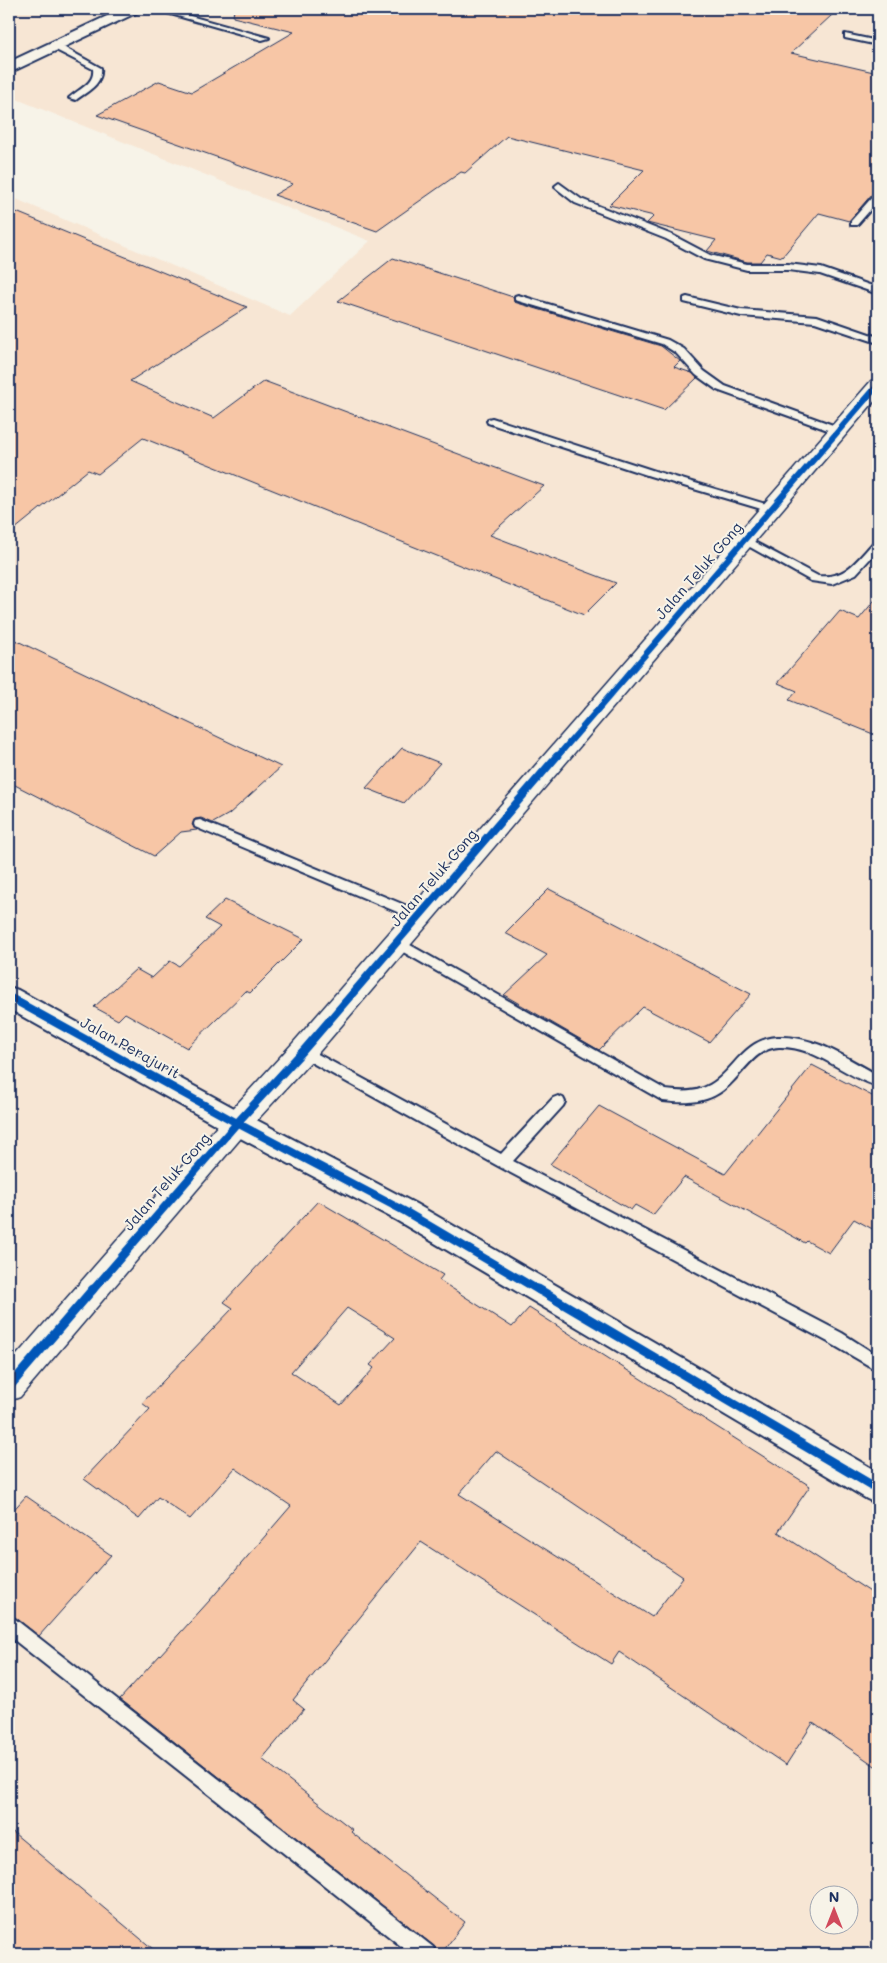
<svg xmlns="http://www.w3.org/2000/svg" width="887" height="1963" font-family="Mali,sans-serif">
<rect width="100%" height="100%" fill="#f7f3e8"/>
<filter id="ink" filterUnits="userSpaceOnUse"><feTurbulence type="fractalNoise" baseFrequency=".02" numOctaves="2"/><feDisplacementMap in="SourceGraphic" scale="10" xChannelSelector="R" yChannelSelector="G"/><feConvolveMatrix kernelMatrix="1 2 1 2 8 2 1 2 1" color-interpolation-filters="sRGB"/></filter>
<g filter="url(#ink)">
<path fill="#f7e6d4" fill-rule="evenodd" d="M9 9H878V1954H9V196L290 316 370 241 9 96ZM820 1896H850V1926H820Z"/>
<path fill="#f7c6a6" stroke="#1b2f5e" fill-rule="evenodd" d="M234 9H803L832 15 791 53 878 73V187L849 221 819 213 782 257 767 253 760 262H747L707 251 716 240 647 223 654 216 609 205 644 170 507 136 465 173 461 172 377 231 274 195 293 184 97 115 159 81 192 92 294 32 233 17Z
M9 209 247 307 130 381 214 418 264 381 544 486 490 535 616 583 584 615 143 438 98 474 88 470 9 534Z
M393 258 513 297 514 302 661 346 680 361 674 367 692 373 697 378 664 410 338 301Z
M878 596V736L789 700 797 691 778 683 840 611 859 619Z
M9 637 281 767 229 814 213 823 201 818 195 819 192 825 197 830 181 832 154 856 9 782Z
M402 748 440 763 404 803 366 788Z
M549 889 751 994 709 1042 643 1007 599 1050 504 995 547 955 505 933Z
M225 900 304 939 250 993 246 991 187 1048 125 1013 118 1020 94 1007 136 969 152 978 170 961 179 966 220 927 205 919Z
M812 1065 878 1099V1232L854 1219 829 1253 807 1241 805 1243 684 1177 653 1215 635 1205 631 1210 550 1164 599 1106 725 1174Z
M318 1201 443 1275 439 1280 512 1327 529 1308 810 1486 778 1532 878 1597V1768L813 1723 786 1765 619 1652 611 1664 421 1542 293 1700 304 1709 262 1759 353 1830 351 1832 465 1922 441 1954H438L434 1946 120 1699 210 1600 291 1506 235 1468 190 1519 158 1497 139 1519 84 1479 150 1409 142 1403 233 1308 224 1302ZM347 1308 395 1338 370 1365 374 1368 341 1405 291 1372ZM496 1451 683 1577 652 1617 459 1494Z
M26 1496 111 1555 39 1636 16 1618 9 1615V1515Z
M9 1829 159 1954H9Z"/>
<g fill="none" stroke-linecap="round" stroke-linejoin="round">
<defs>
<path id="service" d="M153 9H165L269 38 262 40Z
M845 34 878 41V45L845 38Z
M52 44H58L101 68C103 84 88 91 76 100L69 98C78 89 95 84 93 69L52 48Z
M559 183 581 199 672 235 710 255 747 264H788L821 268 878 288V294L820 274 788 270H747L704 259 666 239 575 203 556 188 555 186Z
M878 193V201L857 225H851V221L875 194Z
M518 295 668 340 684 349 704 371 725 386 844 429 845 431 844 433H836L717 390 696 375 676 353 662 344 515 300V296Z
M687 297 741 310 817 316 878 337V343L815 322 741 316 684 302V298Z
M492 418 658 472 776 507 777 509 776 511H768L650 476 488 423 487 421 488 419Z
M745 537 818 576C846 579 856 561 874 542L878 541V550L856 574 832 584 811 581 741 542 739 540 741 538Z
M200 820 424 913 426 916 424 919H414L195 827 194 824 195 821Z
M396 937 666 1090C677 1091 689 1093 700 1089 732 1080 739 1039 778 1037 814 1035 848 1059 878 1075V1086C844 1077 817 1046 779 1047 752 1048 740 1081 719 1093 702 1104 682 1103 663 1101L391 945 389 942 391 939Z
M303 1046 501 1154 553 1098 558 1096 563 1098 565 1102 563 1106 513 1161 842 1333 878 1356V1371L830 1343 498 1166 298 1055 296 1051 298 1047Z
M9 1617 15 1619 433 1947 436 1954H411L9 1636Z"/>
<path id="minor" d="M122 9H140L138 12 9 73V62Z
M9 987 18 990 247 1115 416 1204 878 1472V1504L867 1499 396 1220 227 1131 9 1009Z"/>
<path id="tertiary" d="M878 379V397L313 1059 247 1131 20 1397 9 1401V1364L227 1115 293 1043 871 381Z"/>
</defs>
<use href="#service" stroke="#1b2f5e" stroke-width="4"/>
<use href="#minor" stroke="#1b2f5e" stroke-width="4"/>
<use href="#tertiary" stroke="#1b2f5e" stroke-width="3"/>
<use href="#service" fill="#f7f3e8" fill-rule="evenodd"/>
<use href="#minor" fill="#f7f3e8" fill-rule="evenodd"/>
<use href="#tertiary" fill="#f7f3e8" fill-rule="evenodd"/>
<defs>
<path id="cycleway-far2" d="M556 758 878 385"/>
<path id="cycleway-far1" d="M9 997 237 1123 406 1212 540 1291
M92 1291 237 1123 303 1051 557 756"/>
<path id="cycleway" d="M538 1289 878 1489
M9 1387 93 1289"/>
</defs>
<use href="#cycleway-far2" stroke="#f7f3e8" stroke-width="9"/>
<use href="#cycleway-far1" stroke="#f7f3e8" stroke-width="11"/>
<use href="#cycleway" stroke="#f7f3e8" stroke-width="12"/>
<use href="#cycleway-far2" stroke="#0057b8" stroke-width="6"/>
<use href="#cycleway-far1" stroke="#0057b8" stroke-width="8"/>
<use href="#cycleway" stroke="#0057b8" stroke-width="9"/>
</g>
</g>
<g text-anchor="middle" stroke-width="4" stroke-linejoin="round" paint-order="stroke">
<g font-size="15" fill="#1b2f5e" stroke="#f7f3e8">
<text transform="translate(699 571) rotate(-49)" y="5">Jalan Teluk Gong</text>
<text transform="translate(434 878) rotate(-49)" y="5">Jalan Teluk Gong</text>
<text transform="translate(130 1048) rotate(29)" y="5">Jalan Perajurit</text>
<text transform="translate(167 1182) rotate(-49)" y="5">Jalan Teluk Gong</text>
</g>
</g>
<rect width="887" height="1963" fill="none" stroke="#f7f3e8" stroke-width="30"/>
<rect x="15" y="15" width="857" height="1933" fill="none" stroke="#1b2f5e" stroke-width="2" filter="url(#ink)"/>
<g transform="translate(834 1910)"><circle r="24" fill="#f7f3e8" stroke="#9fa5b1"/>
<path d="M0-4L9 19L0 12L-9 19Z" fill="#d1495b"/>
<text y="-8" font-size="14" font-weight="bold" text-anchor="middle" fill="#1b2f5e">N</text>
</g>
</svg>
